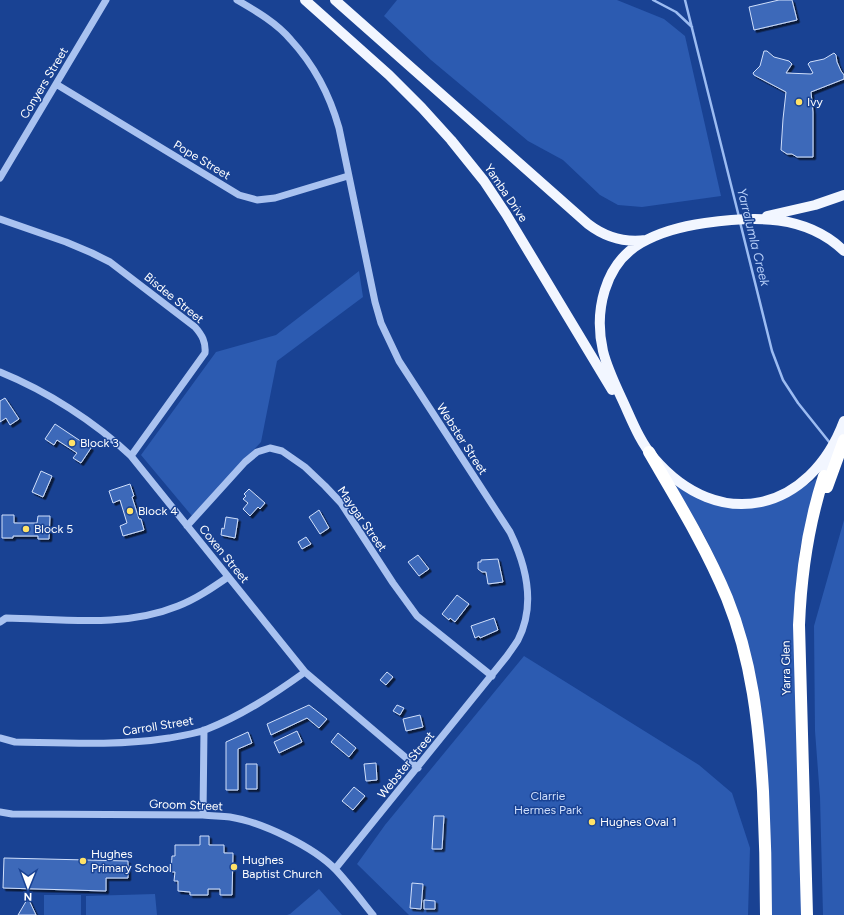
<svg xmlns="http://www.w3.org/2000/svg" width="844" height="915" font-family="Figtree,sans-serif">
<defs>
<filter id="shadow"><feDropShadow dx="2.5" dy="2.5" stdDeviation="0" flood-color="#0009"/></filter>
</defs>
<rect width="100%" height="100%" fill="#194293"/>
<path fill="#2c5bb1" d="M397 0H617L664 19 685 36 721 196 642 207 618 205 600 195 563 160 528 141 431 60 384 16Z
M359 271 363 297 277 361 261 442 192 516 141 455 216 352 276 335Z
M816 479 818 480 800 549 795 597 802 915H771L765 743 761 709 754 669 722 572 705 537 673 481 713 502 792 494Z
M844 520V915H823L820 797 815 731 814 626Z
M524 656 699 765 732 793 750 848 748 915H409L357 864 385 825Z
M319 889 342 915H287L290 914Z
M155 894 157 915H86V896Z
M44 895H81V915H44Z"/>
<g fill="none" stroke-linecap="round" stroke-linejoin="round">
<path stroke="#9cbcf2" stroke-width="2.5" d="M653 0 676 12 692 27
M685 0 739 217
M740 222 772 351 783 380 798 403 830 443"/>
</g>
<path fill="#3d69b9" stroke="#d0dffb" filter="url(#shadow)" d="M779 0H792L797 20 754 30 749 7Z
M764 51H767L774 57 789 61 792 64 786 73 811 74 813 73 808 64 810 62 824 59 834 53 836 55 837 62 841 71 844 75V79L811 92 813 112V157H797L792 154H787L781 150 783 119 786 92 754 75 753 73 760 66Z
M5 398 19 419 10 425 6 418 0 422V401Z
M55 424 91 448 81 463 73 458 77 453 57 440 54 445 45 439Z
M41 471 52 476 43 497 32 492Z
M130 484 134 496 132 497 139 519H141L144 530 123 536 120 526 127 523 120 500 113 503 109 491Z
M249 489 265 503 260 509 258 507 250 516 243 509 248 503 243 499 246 496 244 494Z
M319 510 329 528 320 534 309 517Z
M2 515H14V523H37L38 516H50L49 539H38V536H13V538H2Z
M226 517 238 519 235 538 221 535 222 528 224 529Z
M306 537 311 544 302 549 298 542Z
M418 555 429 569 419 576 408 562Z
M498 559 503 582 488 584 486 572H482L478 569V562H481V560Z
M457 595 469 604 455 622 450 618 449 620 442 614Z
M494 618 498 630 480 638 479 636 475 638 471 626Z
M387 672 393 677 386 685 380 680Z
M309 705 327 719 319 728 307 718 271 735 267 724Z
M397 705 404 708 400 715 393 711Z
M420 715 423 727 406 731 403 719Z
M297 731 302 742 279 753 274 742Z
M248 732 252 743 238 749V790H226V742Z
M338 733 356 748 349 757 331 742Z
M376 763 377 780 366 781 364 764Z
M246 764H257V789H246Z
M354 787 365 796 353 810 342 801Z
M434 816H444L442 849H432Z
M200 836H209V845H224V853H233L232 895H220V889H208V895H190V892L178 891V881H174L175 872H171L172 856H175V845H200Z
M4 858 128 861V878H106V891L3 888Z
M412 883 423 884 421 909 410 908Z
M28 898 36 915H18Z
M424 900 435 901V909H424Z"/>
<g fill="none" stroke-linecap="round" stroke-linejoin="round">
<path stroke="#a9c2f0" stroke-width="7" d="M237 0C256 11 277 23 291 40 314 65 330 96 339 128L375 302 381 323 399 361 510 532C526 565 536 605 518 640 515 645 511 650 507 656L335 869
M56 84 239 195 257 200 275 198 348 176
M0 178 106 0
M0 219 66 242 92 253 110 262 195 327C202 335 206 342 205 353L131 456
M0 372C47 391 95 422 131 456L305 672 418 768
M187 526 245 462 257 452 270 448 282 451 305 467 325 486 341 503 393 583 417 616 492 676
M0 622 6 618C63 619 124 628 178 606 196 599 212 588 228 577
M0 738 15 742C66 743 118 746 169 738 181 736 194 734 205 730 241 716 273 695 305 672
M0 812 12 814 203 815C212 816 221 816 230 817 262 822 314 847 336 870 349 884 361 900 373 915
M203 815 204 730"/>
<path stroke="#f2f6ff" stroke-width="10" d="M305 0 389 75 422 108 451 140 484 181 506 214 612 390
M335 0 588 224C605 237 624 243 646 240
M767 216 815 205 844 195
M844 251C806 214 754 216 705 223 683 226 660 232 641 243 604 264 594 312 603 351 607 367 614 382 621 397 631 418 639 441 654 458 719 534 810 512 844 421
M824 476 833 452"/>
<path stroke="#fff" stroke-width="12" d="M649 452C677 500 706 547 727 598 752 660 759 725 763 791 765 832 766 874 766 915
M827 487 844 440
M807 915 799 625C801 574 808 525 824 476"/>
</g>
<g fill="#ffe268" stroke="#194293" stroke-width="1.5">
<circle cx="799" cy="102" r="4"/>
<circle cx="72" cy="443" r="4"/>
<circle cx="130" cy="511" r="4"/>
<circle cx="26" cy="529" r="4"/>
<circle cx="592" cy="822" r="4"/>
<circle cx="83" cy="861" r="4"/>
<circle cx="234" cy="867" r="4"/>
</g>
<g text-anchor="middle" stroke-width="3" stroke-linejoin="round" paint-order="stroke">
<g font-size="12" fill="#fff" stroke="#194293">
<text transform="translate(44 83) rotate(-59)" y="4">Conyers Street</text>
<text transform="translate(202 160) rotate(31)" y="4">Pope Street</text>
<text transform="translate(506 193) rotate(56)" y="4">Yamba Drive</text>
<text transform="translate(174 298) rotate(39)" y="4">Bisdee Street</text>
<text transform="translate(462 439) rotate(57)" y="4">Webster Street</text>
<text transform="translate(362 519) rotate(55)" y="4">Maygar Street</text>
<text transform="translate(224 554) rotate(51)" y="4">Coxen Street</text>
<text transform="translate(786 668) rotate(-91)" y="4">Yarra Glen</text>
<text transform="translate(158 726) rotate(-9)" y="4">Carroll Street</text>
<text transform="translate(406 765) rotate(-51)" y="4">Webster Street</text>
<text transform="translate(186 805) rotate(2)" y="4">Groom Street</text>
</g>
<g font-size="12" fill="#fff" stroke="#194293" text-anchor="start">
<text x="807" y="106">Ivy</text>
<text x="80" y="447">Block 3</text>
<text x="138" y="515">Block 4</text>
<text x="34" y="533">Block 5</text>
<text x="600" y="826">Hughes Oval 1</text>
<text x="91" y="858">Hughes<tspan x="91" dy="14">Primary School</tspan></text>
<text x="242" y="864">Hughes<tspan x="242" dy="14">Baptist Church</tspan></text>
</g>
<g font-size="12" fill="#d0dffb" stroke="#194293">
<text x="548" y="800">Clarrie<tspan x="548" dy="14">Hermes Park</tspan></text>
</g>
<g font-size="13" font-style="italic" fill="#b5cdf7" stroke="#194293">
<text transform="translate(754 237) rotate(76)" y="5">Yarralumla Creek</text>
</g>
</g>
<g transform="translate(28 887) rotate(181)" stroke="#194293" stroke-width="3" paint-order="stroke">
<path d="M0-3L7 15L0 10L-7 15Z" fill="#ffffff"/>
<text y="-6" font-size="11" font-weight="bold" text-anchor="middle" fill="#ffffff">N</text>
</g>
</svg>
